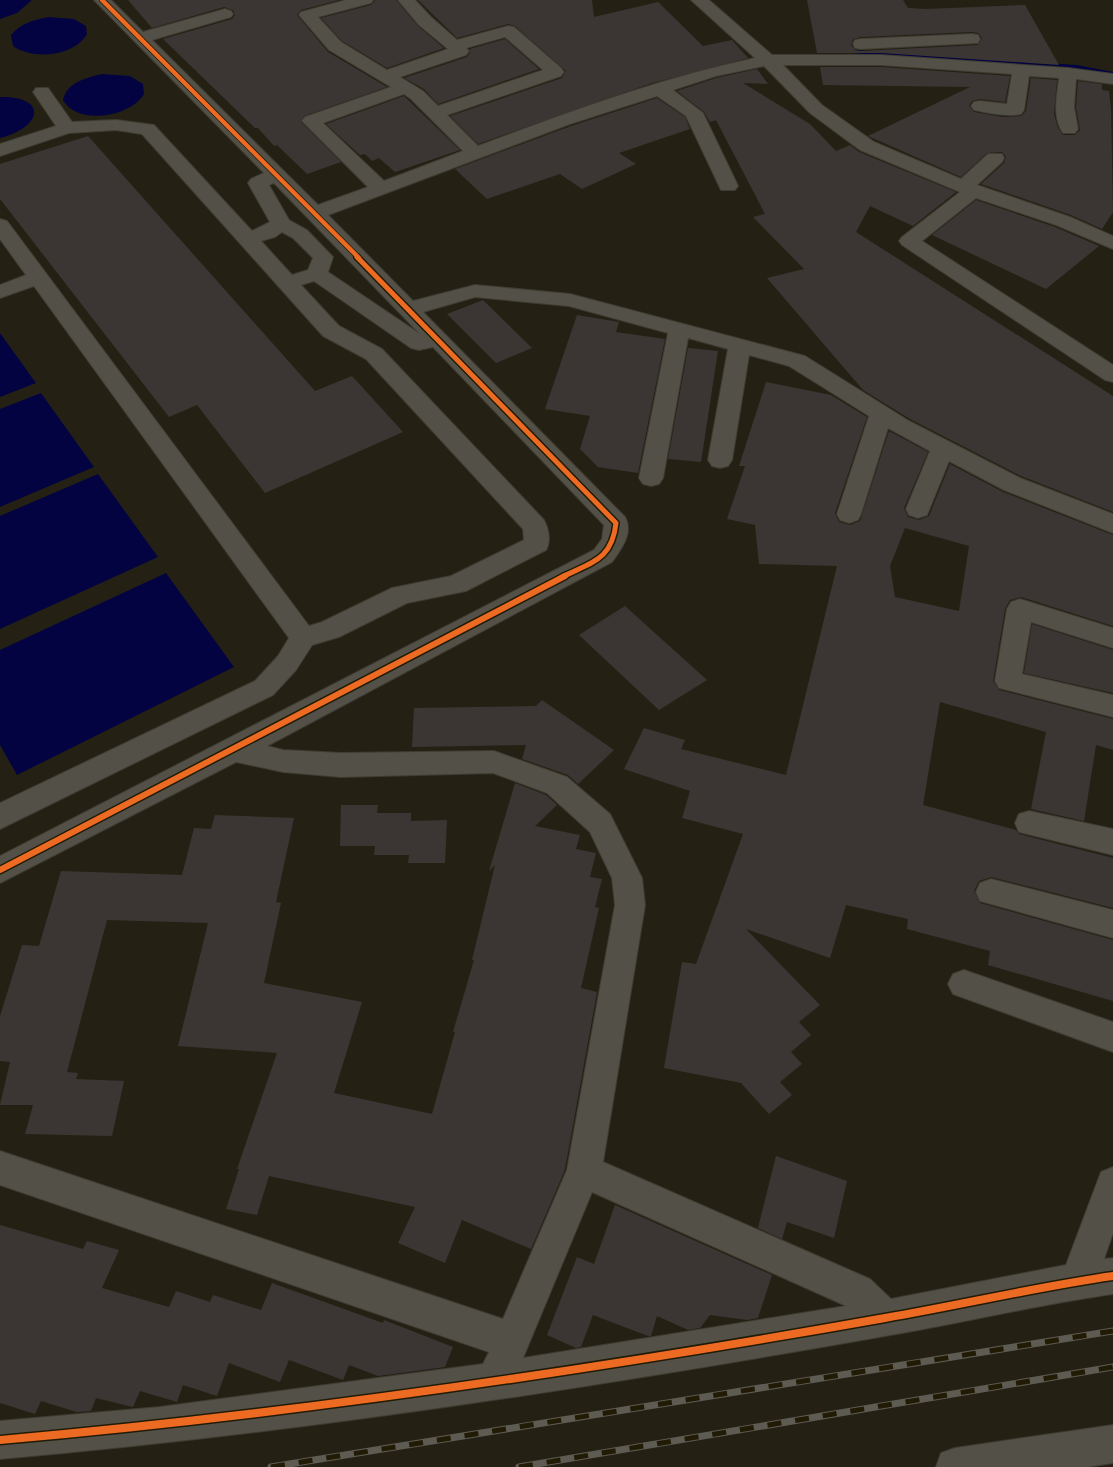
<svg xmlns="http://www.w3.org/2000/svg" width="1113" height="1467" font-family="Quicksand,sans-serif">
<rect width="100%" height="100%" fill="#242114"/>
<path fill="#030342" d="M0 0H32L17 13 0 19Z
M48 17 74 19 86 26 87 34C74 57 32 60 13 46L11 35C21 23 34 20 48 17Z
M102 74 130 76 143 84 144 94C131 117 77 126 63 100 67 82 86 78 102 74Z
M0 97C49 96 42 128 0 138Z
M0 333 36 383 0 397Z
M41 393 94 467 0 507V409Z
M98 474 158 557 0 629V516Z
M166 573 234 667 17 775 0 745V650Z"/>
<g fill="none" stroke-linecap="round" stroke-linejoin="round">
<path fill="#030342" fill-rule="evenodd" d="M854 50 1077 65 1113 72V76L1077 69 852 53 851 52Z"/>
</g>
<path fill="#3b3633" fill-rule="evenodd" d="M128 0H339L301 10 297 15 328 52 387 87 304 116 301 122 341 162 307 174 277 145 274 146 258 128H255L163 39 232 19 235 15 233 10 224 7 152 28Z
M375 0H396L418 26 444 48 387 68 342 41 321 18 371 5Z
M418 0H592L594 17 658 2 703 46 732 40 748 58 649 84 478 144 450 116 562 78 566 71 515 26 508 24 457 38Z
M807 0H903L908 8 926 9 1025 5 1059 65 881 53H817ZM972 32 978 33 982 38 978 45 861 51 855 50 851 45 853 39 861 37Z
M505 39 539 69 438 104 424 89 404 78 467 57 470 52V49Z
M820 67H881L1010 76 1005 102 980 99 972 101 969 106 974 112 1003 117 1021 116 1026 111 1031 78 1057 80 1054 114 1058 128 1063 135H1075L1080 130 1076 107 1078 81 1102 84V90L1109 91 1111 110 1113 212 1102 229 1071 215 981 184 1004 163 1006 157 1002 152 987 153 961 177 868 136 970 87 823 85Z
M757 69 768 84 743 83 810 124 836 151 850 145 859 152 956 192 913 226 870 206 856 232 1113 396V512L1021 476 910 419 863 390 767 278 804 269 753 217 765 214 716 120 710 122 704 112 677 91 716 78Z
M404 96 460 150 395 172 379 158 372 161 365 154 360 155 326 124Z
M657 98 685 117 690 129 619 153 636 164 582 189 560 174 487 199 455 169 571 126Z
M88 136 315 391 352 376 403 432 265 493 197 405 169 417 0 199V164Z
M976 200 1055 227 1099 246 1046 289 932 235Z
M483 300 532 348 496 363 447 314Z
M577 315 619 322 616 332 665 339 638 473 598 467 580 449 590 416 545 409Z
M688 348 718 351 701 462 668 459Z
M766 382 831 395 867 417 835 513 839 522 850 525 860 521 889 431 928 452 904 508 908 517 919 520 929 516 950 464 1003 492 1113 535V626L1021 597 1010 600 1005 609 993 681 999 690 1113 719V750L1096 745 1084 821 1031 809 1046 732 940 702 923 805 1016 830 1019 834 1113 858V908L991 877 979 881 974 891 980 903 1113 940V1001L988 965 990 951 907 929 908 919 846 905 830 958 746 929 820 1005 799 1022 811 1035 791 1052 802 1064 780 1082 792 1095 769 1114 741 1083 664 1068 682 962 696 964 743 834 682 818 690 791 624 769 644 728 685 740 681 749 786 775 837 566 759 564 755 525 727 519 745 466H739ZM905 528 969 546 959 611 895 597 890 566Z
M625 606 707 680 659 710 579 635Z
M1032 624 1113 650V693L1024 673Z
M542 700 614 750 578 784 568 775 522 759 526 745 412 747 414 708 536 706Z
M515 783 546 795 557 805 535 826 580 835 576 849 596 853 590 877 602 879 595 907 599 908 581 988 597 992 567 1158 564 1172 531 1249 462 1220 445 1263 398 1243 415 1207 269 1176 257 1215 226 1209 239 1169H237L277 1053 178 1046 208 923 107 920 67 1072 78 1073 76 1079 124 1081 112 1136 25 1134 33 1105H0L10 1062 0 1061V1016L22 945 39 946 61 871 182 875 194 828 211 829 215 815 294 818 276 902 281 903 264 983 362 1002 334 1093 432 1114 455 1032H453L474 960H472L495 865 489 871Z
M341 805H378L377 813H411V821L447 820 445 863H408L409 855H374L375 846H340Z
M776 1156 847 1181 834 1238 787 1222 782 1239 758 1228Z
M615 1205 772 1275 758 1318 747 1320 710 1315 700 1328 688 1330 657 1316 651 1336H648L593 1315 581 1347 576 1348 547 1335 577 1257 594 1264Z
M0 1225 83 1249 87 1241 119 1250 102 1288 169 1307 176 1291 210 1302 213 1295 261 1310 272 1283 383 1323 384 1320 453 1347 445 1367 378 1376 349 1365 343 1380 289 1360 280 1382 229 1363 217 1396 183 1385 177 1402 140 1391 133 1407 96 1398 91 1411 77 1412 41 1401 35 1414 0 1403Z"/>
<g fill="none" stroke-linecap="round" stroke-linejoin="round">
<defs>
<path id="minor" d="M94 0H111L143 32 225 9 231 11 233 14 231 17 152 40 318 205 368 187 302 121 305 117 391 87 329 50 299 15 301 12 346 0H373L371 3 318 17 341 42 387 70 448 49 419 25 398 0H415L431 17 457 40 508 26 514 27 561 68 564 72 561 76 447 115 478 146C569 112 660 78 755 58L691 0H709L772 55H881L1068 68 1113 74V84L1076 79 1074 107 1078 129 1075 133H1063C1052 118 1057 95 1059 78L1029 76 1024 110 1021 114C1007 117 988 113 974 110L971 106 974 102 980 101 1007 104 1012 74 881 65H783L822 105 874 142 961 179 988 154H1002L1004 158 1002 162 977 185 1070 217 1113 236V249L1056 225 976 198 922 241 1113 365V382L1105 380 902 245 899 241 902 237 960 192 860 150 810 113 764 66 716 76 673 90 703 113 738 186 735 190H721L686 116 657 96 570 124 328 215 413 301 475 285 570 294 805 356 909 421 1020 478 1113 514V533L1004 490 949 461 927 515 918 518 909 515 906 509 930 451 888 428 861 514 858 520 849 523 840 520 837 514 869 416 789 366 749 355 732 460 728 466 720 468 712 466 708 460 728 349 688 338 663 478 659 484 651 486 643 484 639 478 668 333 569 306 475 297 423 312 625 517C634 533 621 549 612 562L267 746 283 750 341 753 494 751 567 777 610 814 642 878 645 905 603 1162 870 1279 891 1299 1066 1265 1101 1172 1113 1167V1233L1104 1259 1113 1258V1294C1036 1305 961 1323 885 1336 592 1388 296 1433 0 1459V1421L160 1407 483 1364 489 1352 0 1185V1151L503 1319 567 1170 615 905 612 878 590 832 547 793 493 773 341 777 283 772 236 762 0 883V856L594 550 602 539 604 525 433 347 419 350 411 348 314 281 301 285 339 326 382 349 544 520C549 529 551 541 546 550L466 591 407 603 339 637 312 645 296 670 273 695 0 829V803L255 681 278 656 289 638 34 286 0 298V285L26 275 0 239V219L7 221 309 626 322 622 392 588 451 576 524 540 523 529 366 359 323 336 142 134 116 130 69 133 0 156V144L56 126 33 92 36 88H48L72 122 116 120 154 125 252 231 270 222 248 183 251 179 264 173ZM505 37 543 70 438 106 423 91 400 77 466 55 469 51 466 48ZM404 94 411 99 463 151 384 181 323 123ZM274 183 420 334 328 272 333 257 307 230 289 220 269 185ZM282 232 293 238 313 258 308 270 292 275 261 241 275 237ZM592 1192 844 1305 846 1306 523 1358Z
M972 34 978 35 980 39 978 43 861 49 855 48 853 44 855 40 861 39Z
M1020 599 1113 628V648L1031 622 1022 674 1113 695V717L999 688 995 681 1007 609 1011 602Z
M1029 811 1113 829V855L1019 832 1015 823 1019 814Z
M991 879 1113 910V938L980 901 976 892 980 883Z
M964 970 1113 1022V1052L953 994 948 984 953 974Z
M1113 1425V1463L1087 1467H936L941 1453 955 1448Z"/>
</defs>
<use href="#minor" stroke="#3e3c32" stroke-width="2"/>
<use href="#minor" fill="#535147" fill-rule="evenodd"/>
<defs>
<path id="rail" d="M271 1467 1113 1331
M519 1467 1113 1367"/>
</defs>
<use href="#rail" stroke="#5d5b52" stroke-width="7"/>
<use href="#rail" stroke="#211b05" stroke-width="5" stroke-dasharray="14" stroke-linecap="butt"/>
<defs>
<path id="cycleway-far3" d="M102 0 359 258"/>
<path id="cycleway-far2" d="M357 257 616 523C612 560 592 562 562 577"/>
<path id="cycleway-far1" d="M0 870 565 576"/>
<path id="cycleway" d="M0 1440C296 1414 592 1370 885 1318 961 1305 1036 1287 1113 1276"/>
</defs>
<use href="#cycleway-far3" stroke="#211b05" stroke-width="6"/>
<use href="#cycleway-far2" stroke="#211b05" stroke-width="8"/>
<use href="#cycleway-far1" stroke="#211b05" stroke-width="9"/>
<use href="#cycleway" stroke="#211b05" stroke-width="11"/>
<use href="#cycleway-far3" stroke="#ed6a23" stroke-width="4.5"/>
<use href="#cycleway-far2" stroke="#ed6a23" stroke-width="5"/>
<use href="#cycleway-far1" stroke="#ed6a23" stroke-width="6"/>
<use href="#cycleway" stroke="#ed6a23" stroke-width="8"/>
</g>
</svg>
